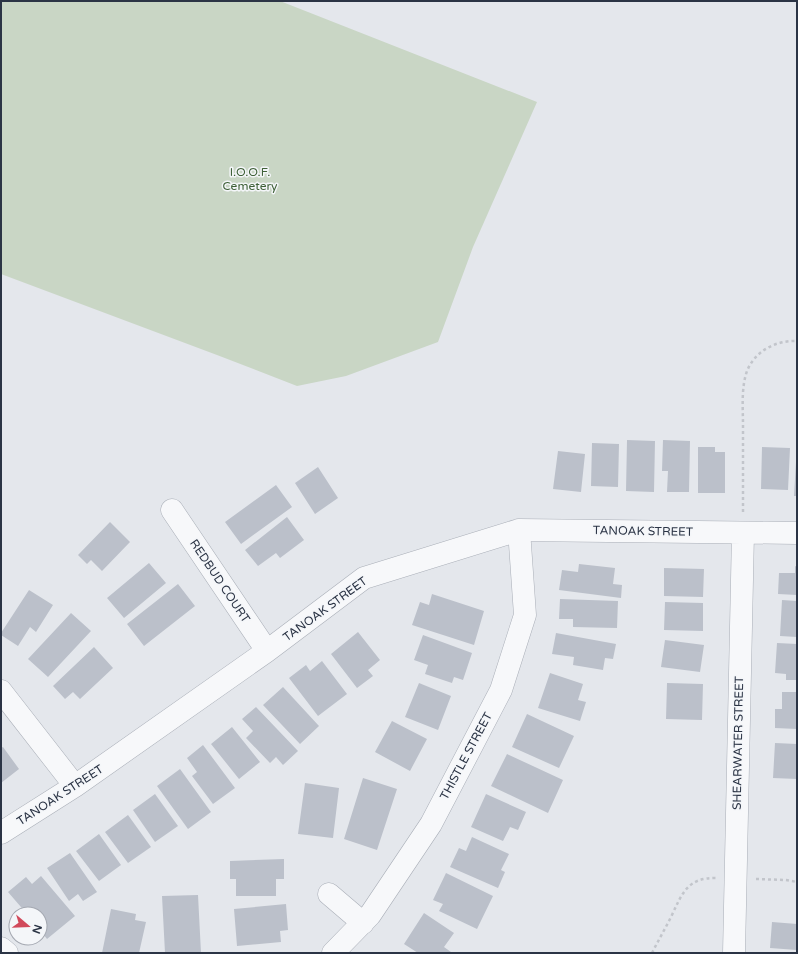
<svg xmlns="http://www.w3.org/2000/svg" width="798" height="954" font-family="'Varela Round',sans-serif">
<rect width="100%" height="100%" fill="#e4e7ec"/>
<path fill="#c9d6c5" d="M1 1H280L537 102 473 247 438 342 346 376 297 386 217 355 1 274Z"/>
<path fill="#bbc0ca" d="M627 440 655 441 654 492 626 491Z
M663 440 690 441 689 492H667L668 471H662Z
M592 443 619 444 618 487 591 486Z
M698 447H715V452H725V493H698Z
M762 447 790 448 788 490 761 489Z
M558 451 585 454 581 492 553 489Z
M796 462H797V496H794Z
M318 467 338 498 315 514 295 483Z
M276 485 292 507 241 544 225 522Z
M287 517 304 540 280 558 276 553 258 566 245 550Z
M110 522 130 542 102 571 91 560 87 564 78 555Z
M149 563 166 583 124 618 107 598Z
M579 564 615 568 613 584 622 585 621 598 559 590 562 570 578 572Z
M795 566 797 567V595L778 594 779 573H795Z
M664 568 704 569 703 597 664 596Z
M178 584 195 606 144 646 127 624Z
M29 590 53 605 36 632 30 627 18 646 1 635V633Z
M432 594 484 611 474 645 412 625 420 602 429 605Z
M560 599 618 601 617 628 573 627V619H559Z
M782 600 797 601V637L780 636Z
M665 602 703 603V631L664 630Z
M71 613 91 631 48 677 28 659Z
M358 632 380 660 368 670 373 676 357 688 331 654Z
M556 633 616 644 613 659 605 658 603 670 573 665 574 657 552 654Z
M423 635 472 653 463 680 454 677 452 683 425 674 428 665 414 660Z
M665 640 704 645 700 672 661 667Z
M777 643 797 644V680H786V674L775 673Z
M94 647 113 668 80 699 73 692 65 699 53 686Z
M322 661 347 694 318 716 289 678 306 665 310 671Z
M550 673 583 684 578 700 586 702 580 721 538 708Z
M419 683 451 696 438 730 405 717Z
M667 683 703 684 702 720 666 719Z
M283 687 319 726 300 744 263 705Z
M782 692H797V729L775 728V709H782Z
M256 707 298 751 283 765 276 757 270 763 246 738 253 731 242 719Z
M527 714 574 736 559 768 512 747Z
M392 721 427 739 410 771 375 752Z
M232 727 260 762 239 779 211 744Z
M775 743 797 744V779L773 778Z
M203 745 235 788 213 804 192 776 197 772 187 758Z
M3 747 19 769 1 783V748Z
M507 754 563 780 548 813 491 786Z
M180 769 211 812 188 829 157 786Z
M363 778 397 789 377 850 344 839Z
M305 783 339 788 333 838 298 834Z
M155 794 178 826 155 842 133 810Z
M486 794 526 812 518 830 510 827 503 841 471 827Z
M128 815 151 847 128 863 105 832Z
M99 834 121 865 99 881 76 851Z
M472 837 509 854 501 870 505 872 498 888 450 867 459 848 466 851Z
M70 853 97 892 83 901 78 894 69 901 47 868Z
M284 859V879H276V896H236V879H230V861Z
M446 873 493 896 477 929 439 911 443 904 433 900Z
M41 876 75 916 47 939 40 930V914H27L8 892 26 877 32 884Z
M198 895 201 953H165L162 896Z
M286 904 288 930 280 931 281 942 237 946 234 909Z
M111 909 136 914 135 920 146 922 139 953H102Z
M424 913 454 933 444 947 451 952V953H418L404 944Z
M772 922 797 924V950L770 948Z"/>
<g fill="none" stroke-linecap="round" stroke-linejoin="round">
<defs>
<path id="street" d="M172 510 267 651
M1 691 75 786
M1 833 75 786 267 651 364 578 519 530 797 533
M329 894 363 923
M1 948 7 953
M333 953 370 915 431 824 501 690 525 615 519 530
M734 953 743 533"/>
</defs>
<use href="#street" stroke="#a9aeb7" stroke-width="23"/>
<path stroke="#c2c5cb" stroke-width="2.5" stroke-dasharray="3 3" stroke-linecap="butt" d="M743 512C743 483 743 455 743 426 743 408 741 388 747 371 755 351 776 340 797 341
M756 879 786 880 797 882
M652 953C658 941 665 929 671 917 682 894 687 877 717 878"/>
<use href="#street" stroke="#f7f8fa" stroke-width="22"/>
</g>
<g text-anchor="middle" stroke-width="3" stroke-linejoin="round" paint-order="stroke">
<g font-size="12" fill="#3f6138" stroke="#f4f6f9">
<text x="250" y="176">I.O.O.F.<tspan x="250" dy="14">Cemetery</tspan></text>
</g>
<g font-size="12" fill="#2b3445" stroke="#f4f6f9">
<text transform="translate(643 531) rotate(1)" y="4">TANOAK STREET</text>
<text transform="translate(220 581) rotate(56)" y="4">REDBUD COURT</text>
<text transform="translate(325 609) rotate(-36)" y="4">TANOAK STREET</text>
<text transform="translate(738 743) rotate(-89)" y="4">SHEARWATER STREET</text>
<text transform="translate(466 756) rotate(-62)" y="4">THISTLE STREET</text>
<text transform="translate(60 795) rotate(-33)" y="4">TANOAK STREET</text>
</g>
</g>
<rect width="798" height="954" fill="none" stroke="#2b3445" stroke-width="4"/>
<g transform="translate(28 926) rotate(109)"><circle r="19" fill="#f4f6f9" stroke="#a4a8b1"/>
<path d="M0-3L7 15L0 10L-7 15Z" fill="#d1495b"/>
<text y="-6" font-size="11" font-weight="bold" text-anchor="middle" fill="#2b3445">N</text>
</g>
</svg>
